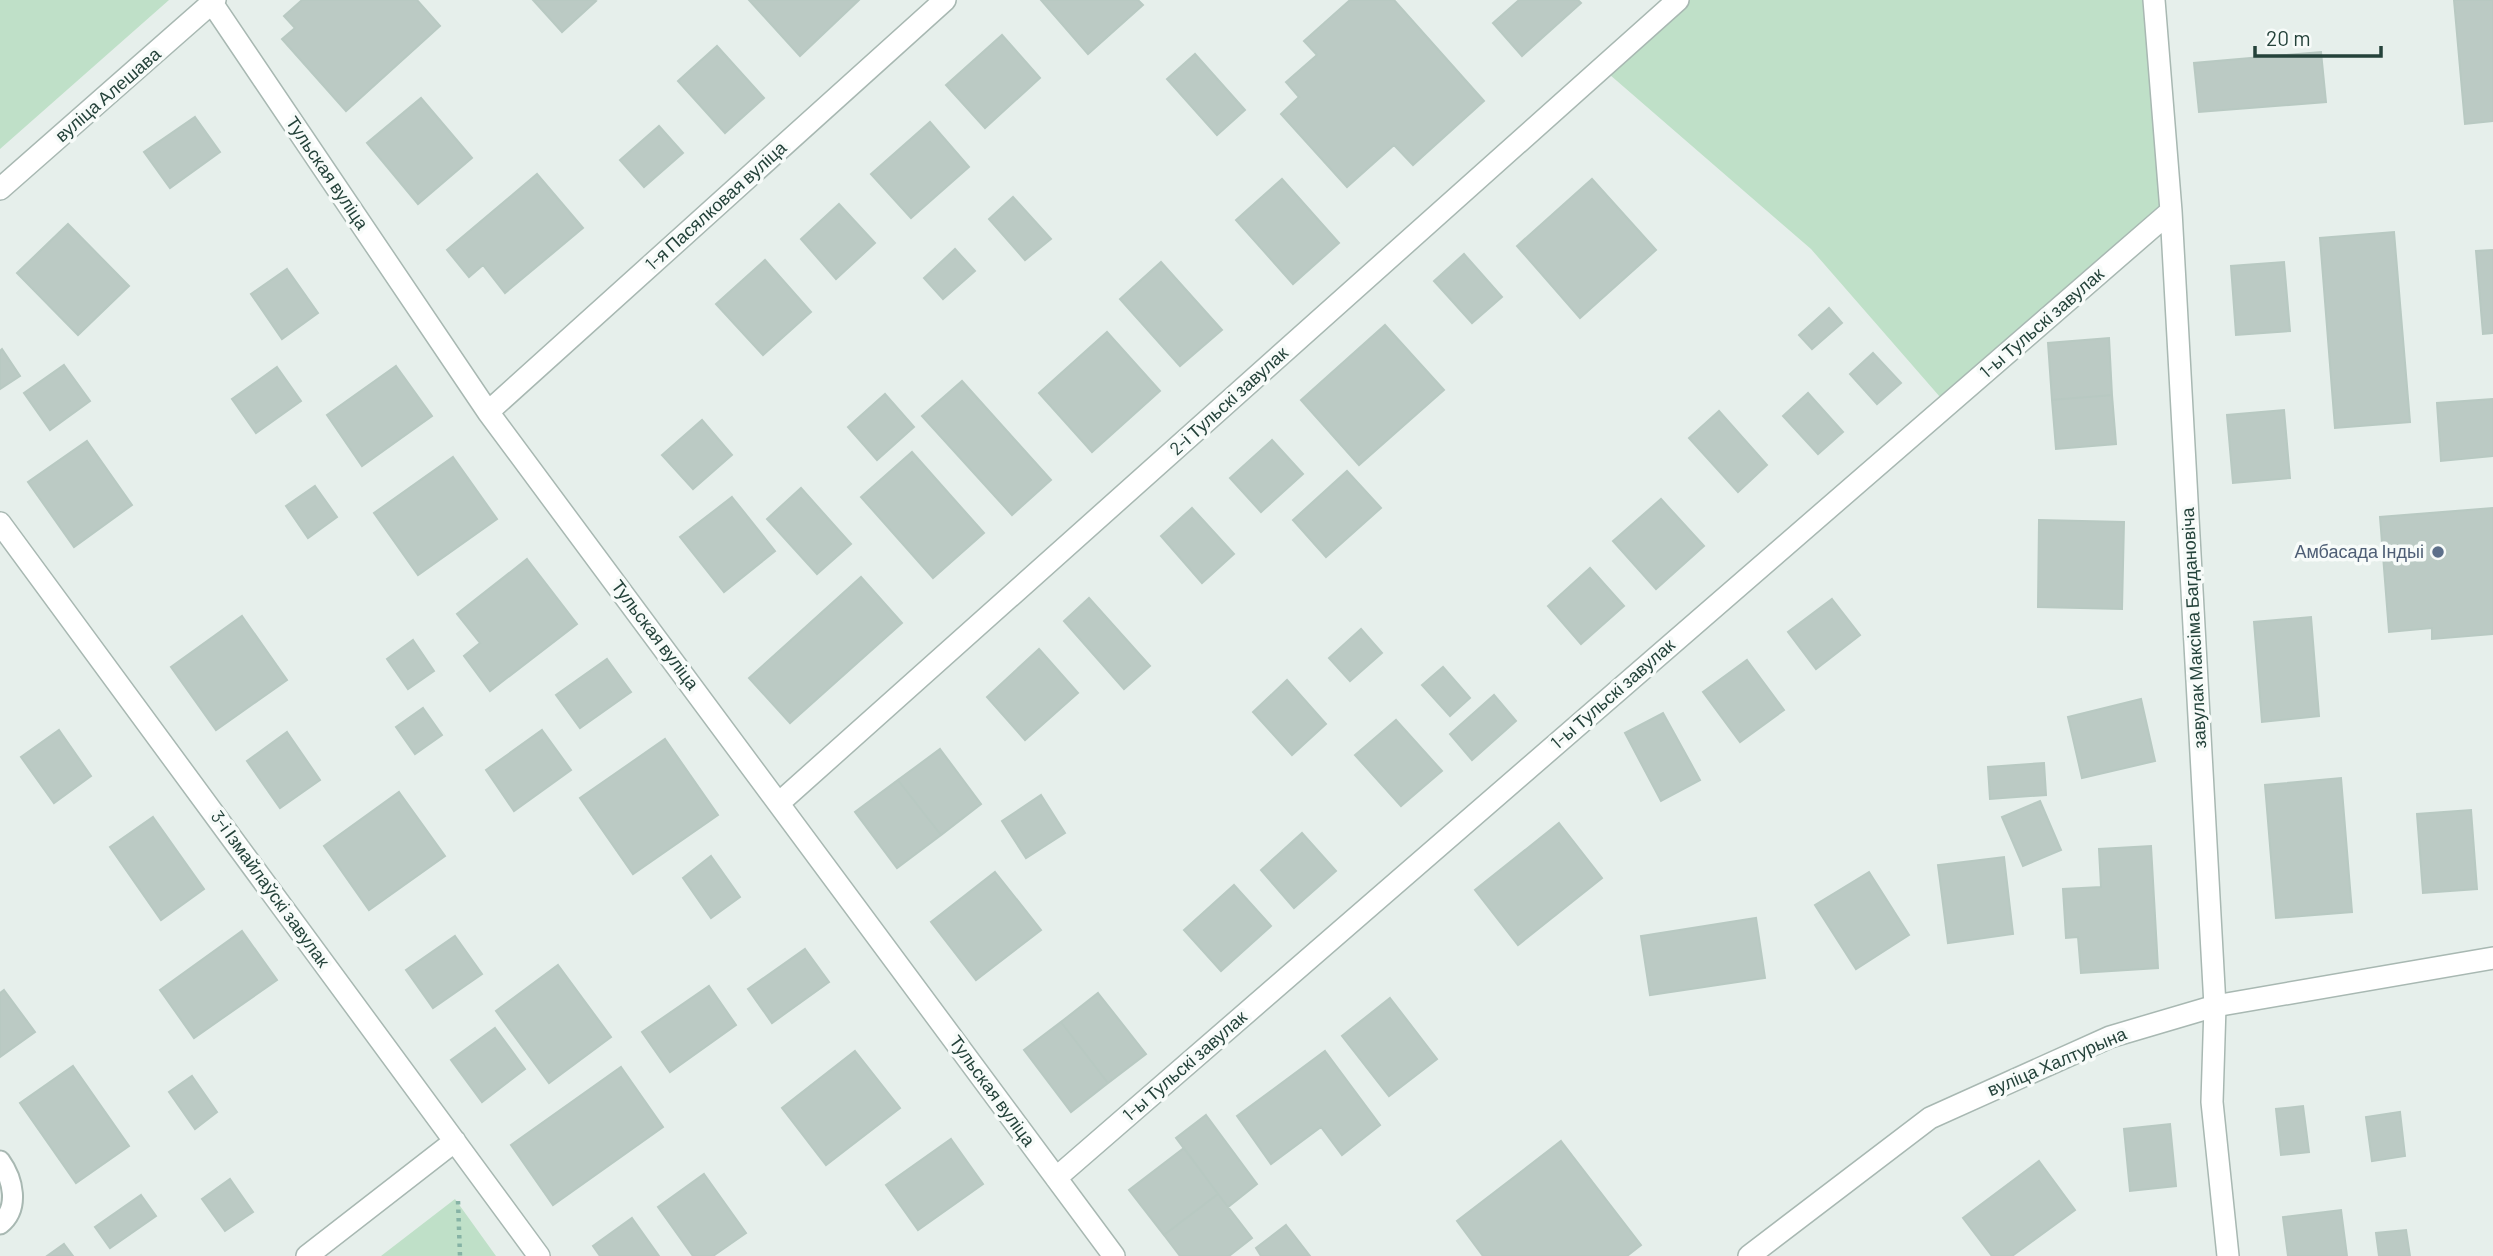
<svg xmlns="http://www.w3.org/2000/svg" width="2493" height="1256" font-family="Barlow,sans-serif">
<rect width="100%" height="100%" fill="#e6efeb"/>
<path fill="#bfe0c8" d="M0 0H169L0 149Z
M1678 0H2154L2171 211 1947 405 1811 249 1602 68Z
M455 1199 496 1256H381Z"/>
<path fill="#bbcac4" stroke="#b8c9c2" stroke-width="2" d="M302 0H417L440 26 346 111 282 39 295 28 284 16Z
M533 0H594L596 1 562 32Z
M749 0H859L800 56Z
M1041 0H1138L1143 5 1088 54Z
M1350 0H1394L1484 101 1413 165 1394 145 1347 187 1281 114 1299 97 1286 82 1317 55 1304 41Z
M1519 0H1578L1581 3 1522 56 1493 23Z
M2454 0H2493V121L2465 124Z
M1002 35 1040 78 985 128 946 85Z
M717 46 764 98 725 133 678 81Z
M2321 52 2326 102 2199 112 2194 63Z
M1195 54 1245 110 1217 135 1167 79Z
M421 98 472 158 418 204 367 143Z
M195 117 220 152 170 188 144 152Z
M930 122 969 167 911 218 871 174Z
M659 126 683 153 644 187 620 160Z
M537 174 583 228 505 293 483 265 469 277 447 250Z
M1282 179 1339 243 1293 284 1236 220Z
M1592 179 1656 250 1580 318 1517 246Z
M1013 197 1051 239 1025 260 989 219Z
M839 204 875 243 836 279 801 239Z
M68 224 129 286 78 335 17 273Z
M2394 232 2410 422 2335 428 2320 238Z
M955 249 975 271 943 299 924 278Z
M2493 250V333L2483 334 2476 251Z
M1464 254 1502 297 1472 323 1434 281Z
M765 260 811 312 763 355 716 304Z
M1161 262 1222 330 1180 366 1120 299Z
M2284 262 2290 331 2236 335 2231 266Z
M287 269 318 313 282 339 251 294Z
M1829 308 1842 323 1812 349 1799 335Z
M1385 325 1444 390 1359 465 1301 400Z
M1107 332 1160 391 1092 452 1039 393Z
M2109 338 2112 395 2052 400 2048 343Z
M2 349 20 376 0 389V351Z
M1873 353 1901 383 1877 404 1850 374Z
M64 365 90 401 50 430 24 393Z
M396 366 432 416 362 466 327 415Z
M277 367 301 401 256 433 232 399Z
M962 381 1051 480 1012 515 922 416Z
M1808 393 1843 432 1818 454 1783 416Z
M885 394 914 427 877 460 848 427Z
M2112 395 2116 444 2056 449 2052 400Z
M2493 399V456L2441 461 2437 403Z
M2284 410 2290 478 2233 483 2227 415Z
M1719 411 1767 465 1738 492 1689 438Z
M702 420 732 455 693 489 662 455Z
M1272 440 1303 474 1261 512 1230 478Z
M87 441 132 505 74 547 28 482Z
M912 452 984 533 933 578 861 497Z
M453 457 497 519 418 575 374 513Z
M1347 471 1381 508 1326 557 1293 520Z
M315 486 337 517 308 538 286 506Z
M801 488 851 544 817 574 767 519Z
M732 497 775 551 724 592 680 537Z
M1661 499 1704 546 1656 589 1613 541Z
M1192 508 1234 554 1202 583 1161 536Z
M2493 508V634L2432 639V628L2389 632 2380 517Z
M2039 520 2124 522 2122 609 2038 607Z
M527 559 577 624 490 691 464 656 480 643 457 614Z
M1590 568 1624 606 1581 644 1548 606Z
M861 577 902 623 790 723 749 678Z
M1089 598 1150 666 1124 689 1064 621Z
M1832 599 1860 635 1816 669 1788 632Z
M242 616 287 680 216 730 171 667Z
M2311 617 2319 716 2262 722 2254 622Z
M1361 629 1382 653 1350 681 1329 658Z
M413 640 434 671 408 689 387 659Z
M1039 649 1078 693 1025 740 987 697Z
M607 659 631 692 580 728 556 695Z
M1747 660 1784 710 1740 742 1703 692Z
M1443 667 1470 698 1450 716 1422 685Z
M1287 680 1326 724 1292 755 1253 712Z
M1494 695 1516 721 1472 760 1450 734Z
M2141 699 2155 761 2082 778 2068 717Z
M423 708 442 735 415 754 396 727Z
M1663 713 1700 780 1661 801 1625 733Z
M1396 720 1442 771 1401 806 1355 755Z
M59 730 91 776 54 803 21 757Z
M542 730 571 770 514 811 486 770Z
M287 732 320 780 280 808 247 761Z
M665 739 718 815 633 874 580 798Z
M940 749 981 804 941 835 898 780Z
M2044 763 2046 795 1990 799 1988 767Z
M2341 778 2352 912 2276 918 2265 785Z
M898 780 941 835 897 868 855 812Z
M399 792 445 856 369 910 324 846Z
M1041 795 1065 833 1026 858 1002 821Z
M2040 801 2061 850 2023 866 2002 817Z
M2471 810 2477 889 2423 893 2417 814Z
M153 817 204 889 161 920 110 847Z
M1559 823 1602 878 1518 945 1475 890Z
M1302 833 1336 871 1294 908 1261 870Z
M2151 846 2158 968 2081 973 2078 937 2066 938 2063 889 2101 887 2099 849Z
M711 856 740 897 711 918 683 878Z
M2004 857 2013 934 1948 943 1938 865Z
M995 872 1041 930 976 980 931 922Z
M1869 872 1909 935 1856 969 1815 905Z
M1234 885 1271 926 1221 971 1184 930Z
M1756 918 1765 978 1650 995 1641 936Z
M242 931 277 980 194 1038 160 990Z
M455 936 482 974 433 1008 406 970Z
M805 949 829 982 772 1023 748 989Z
M558 965 611 1037 549 1083 496 1011Z
M709 986 736 1025 670 1072 642 1032Z
M4 990 35 1032 0 1057V993Z
M1098 993 1146 1054 1108 1083 1061 1022Z
M1390 998 1437 1059 1389 1096 1342 1036Z
M1061 1022 1108 1083 1071 1112 1024 1050Z
M495 1028 525 1069 482 1102 451 1060Z
M855 1051 900 1108 826 1165 782 1108Z
M1325 1051 1380 1125 1342 1155 1321 1127 1271 1164 1237 1116Z
M73 1066 129 1146 76 1183 20 1103Z
M621 1067 663 1127 553 1205 511 1145Z
M192 1076 217 1112 195 1129 169 1092Z
M2303 1106 2309 1152 2281 1155 2276 1109Z
M2400 1112 2405 1156 2372 1161 2366 1117Z
M1206 1115 1257 1184 1228 1207 1176 1138Z
M2170 1124 2176 1186 2130 1191 2124 1129Z
M951 1139 983 1184 918 1230 886 1185Z
M1561 1141 1641 1245 1627 1256H1483L1457 1221Z
M1184 1148 1218 1194 1164 1235 1129 1190Z
M2039 1161 2075 1210 2012 1256H1992L1963 1218Z
M704 1174 746 1233 713 1256H693L658 1207Z
M230 1179 253 1212 225 1231 202 1199Z
M1218 1194 1252 1238 1229 1256H1180L1164 1235Z
M141 1195 156 1216 110 1248 95 1227Z
M2341 1210 2347 1256H2288L2283 1217Z
M632 1218 659 1256H600L593 1246Z
M1286 1225 1310 1256H1261L1256 1248Z
M2406 1230 2410 1256H2379L2376 1233Z
M64 1244 73 1256H47Z"/>
<g fill="none" stroke-linecap="round" stroke-linejoin="round">
<defs>
<path id="service" d="M0 1161C13 1179 20 1208 0 1224"/>
<path id="minor" d="M2154 0 2171 211 2215 1006 2212 1102 2228 1256
M212 3 488 412 1114 1256
M0 189 215 0
M488 412 945 0
M0 523 539 1256
M779 803 1678 0
M1056 1178 2171 211
M307 1256 455 1141"/>
<path id="tertiary" d="M1749 1256 1930 1118 2110 1037 2215 1006 2493 958"/>
</defs>
<use href="#service" stroke="#a8b8b2" stroke-width="23"/>
<use href="#minor" stroke="#a8b8b2" stroke-width="24"/>
<use href="#tertiary" stroke="#a8b8b2" stroke-width="24"/>
<path stroke="#86b3a5" stroke-width="4.5" stroke-dasharray="3.5 5" stroke-linecap="butt" d="M458 1201 460 1256"/>
<use href="#service" stroke="#fff" stroke-width="19"/>
<use href="#minor" stroke="#fff" stroke-width="21"/>
<use href="#tertiary" stroke="#fff" stroke-width="21"/>
</g>
<circle fill="#5c6f8a" stroke="#f7fbf9" stroke-width="2.5" cx="2438" cy="552" r="7"/>
<g text-anchor="middle" stroke-width="7" stroke-linejoin="round" paint-order="stroke">
<g font-size="18" fill="#24423a" stroke="#f7fbf9">
<text transform="translate(108 95) rotate(-41)" y="6">вуліца Алешава</text>
<text transform="translate(327 173) rotate(56)" y="6">Тульская вуліца</text>
<text transform="translate(716 206) rotate(-42)" y="6">1-я Пасялковая вуліца</text>
<text transform="translate(2042 323) rotate(-41)" y="6">1-ы Тульскі завулак</text>
<text transform="translate(1229 401) rotate(-42)" y="6">2-і Тульскі завулак</text>
<text transform="translate(2194 628) rotate(-93)" y="6">завулак Максіма Багдановіча</text>
<text transform="translate(655 635) rotate(53)" y="6">Тульская вуліца</text>
<text transform="translate(1613 694) rotate(-41)" y="6">1-ы Тульскі завулак</text>
<text transform="translate(270 889) rotate(54)" y="6">3-і Ізмайлаўскі завулак</text>
<text transform="translate(2057 1062) rotate(-23)" y="6">вуліца Халтурына</text>
<text transform="translate(1185 1066) rotate(-41)" y="6">1-ы Тульскі завулак</text>
<text transform="translate(992 1091) rotate(54)" y="6">Тульская вуліца</text>
</g>
<g font-size="18" fill="#4e5e75" stroke="#f7fbf9" text-anchor="end">
<text x="2424" y="558">Амбасада Індыі</text>
</g>
</g>
<path d="M2255 46v10h126v-10" fill="none" stroke="#24423a" stroke-width="3.5"/>
<text x="2266" y="46" font-size="21" fill="#24423a" stroke="#f7fbf9" stroke-width="5" paint-order="stroke">20 m</text>
</svg>
